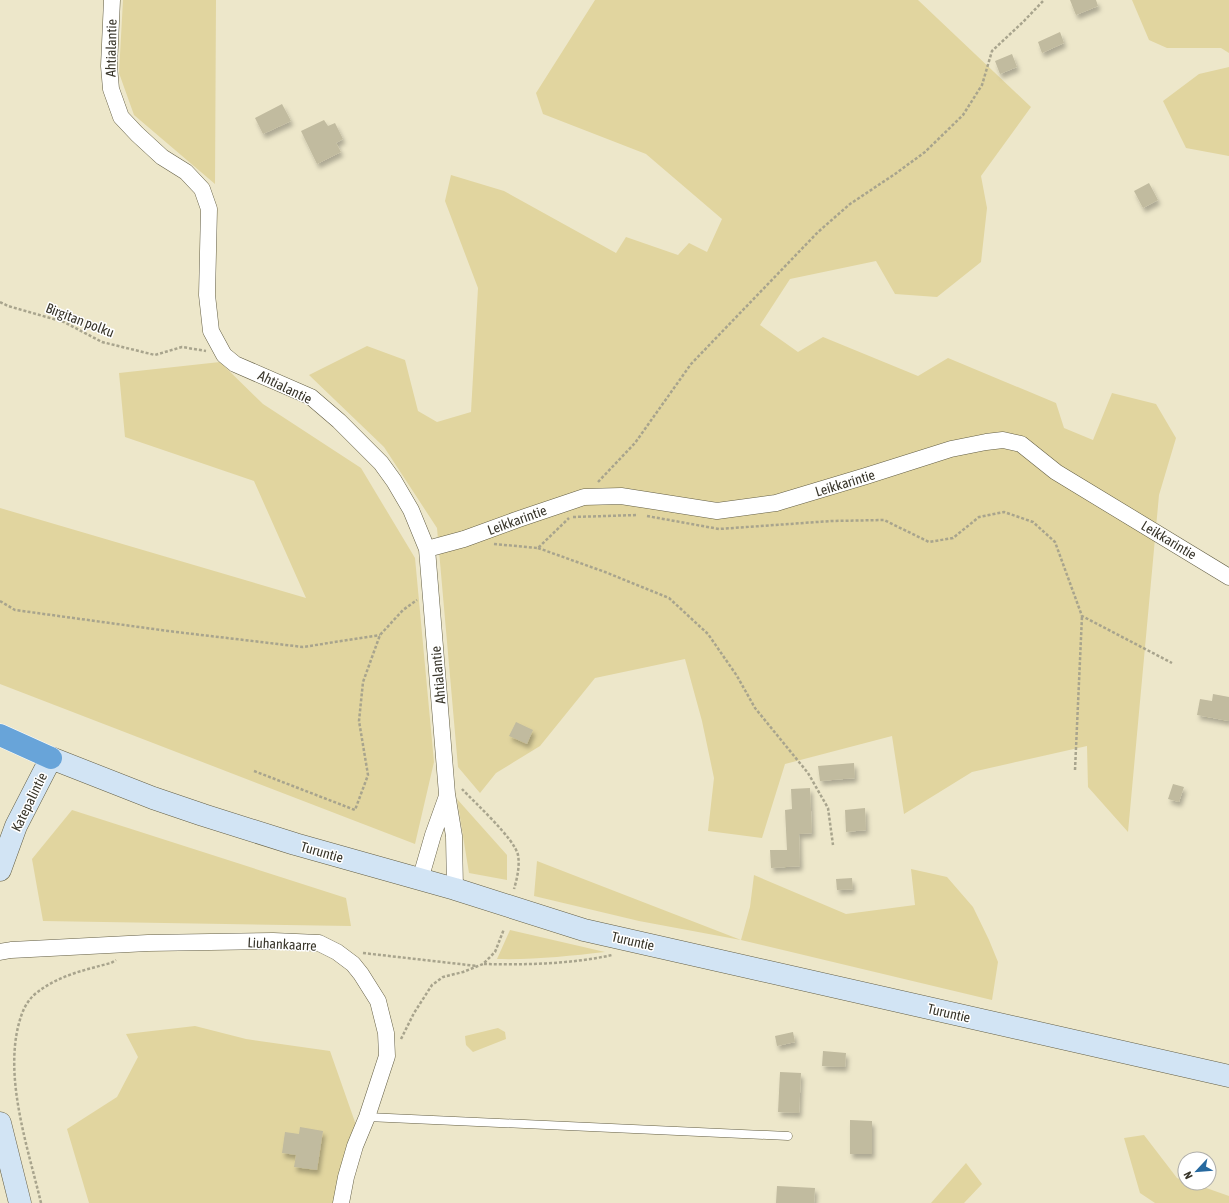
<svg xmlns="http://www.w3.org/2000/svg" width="1229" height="1203" font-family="'Asap Condensed',sans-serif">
<defs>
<filter id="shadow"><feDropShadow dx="2.5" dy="4.5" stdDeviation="2" flood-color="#0004"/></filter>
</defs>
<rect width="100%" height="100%" fill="#ede7ca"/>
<path fill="#e1d59f" d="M123 0H216L215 184 134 115 119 73Z
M595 0H918L1031 107 981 176 987 208 981 262 937 297 895 294 876 261 790 279 760 325 798 352 823 337 918 376 948 358 1056 403 1064 428 1093 440 1112 393 1156 404 1176 438 1159 495 1128 832 1088 787 1087 746 972 772 904 814 892 736 785 764 762 838 708 831 714 778 702 721 685 659 595 678 540 746 496 773 480 793 458 767 437 528 384 447 309 375 367 346 405 360 418 411 437 422 471 412 478 288 445 201 451 175 504 191 616 253 626 237 678 255 689 243 707 252 722 219 646 154 543 114 536 93Z
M1132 0H1229V53L1221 48H1167L1149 40Z
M1229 67V156L1186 148 1163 101 1199 74Z
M220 362 263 404 361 468 415 558 434 762 415 844 0 684V508L306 598 254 481 125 437 119 373Z
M457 799 507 855V880L469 873Z
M72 810 346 898 351 926 43 921 32 859Z
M537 861 741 940 750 907 754 875 846 914 915 905 911 869 947 877 973 907 989 940 998 962 992 1000 741 940 639 921 534 896Z
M510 930 605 952C569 956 533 960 497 959Z
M195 1026 246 1039 330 1051 356 1125 337 1203H89L67 1129 117 1097 138 1057 126 1034Z
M498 1028 505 1032 506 1039 473 1052 466 1045 465 1036Z
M1144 1135 1177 1178 1185 1181V1183H1192L1229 1196V1203H1155L1140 1193 1124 1138Z
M966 1163 982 1184 964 1203H931Z"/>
<path fill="#c1bb9f" filter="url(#shadow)" d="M1070 0H1096L1098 6 1076 15Z
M1060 32 1064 43 1042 53 1038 42Z
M1012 54 1017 67 1000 74 995 61Z
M282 104 291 121 263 134 255 118Z
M324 120 328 126 335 123 343 139 336 143 341 152 317 164 301 131Z
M1149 183 1158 200 1143 208 1134 191Z
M1213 694 1229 697V721L1197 715 1200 699 1212 701Z
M516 722 533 730 527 744 509 736Z
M854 763 855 778 820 781 818 766Z
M1173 784 1184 787 1179 802 1168 799Z
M810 788 812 833 799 834 800 866 771 868 770 850H787L785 810 792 809 791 789Z
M865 808 866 830 846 832 845 810Z
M852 878 853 889 837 890 836 879Z
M793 1032 795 1042 777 1046 775 1036Z
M823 1051 846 1053 845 1067 822 1066Z
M780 1072 801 1073 799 1113 778 1112Z
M850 1120 872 1121V1154H850Z
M300 1127 323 1131 317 1170 294 1167 296 1155 282 1153 285 1132 299 1134Z
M777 1186 815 1188 814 1203H776Z"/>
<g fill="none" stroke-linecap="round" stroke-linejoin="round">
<defs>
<path id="lane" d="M367 1117 788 1136"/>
<path id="street" d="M112 0 109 66 111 89 121 117 137 134 162 157 186 172 202 189 209 209 207 295 211 331 224 355 235 364 311 397 339 421 381 463 394 481 411 510 427 549 447 794 454 836 455 889
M427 549 464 539 516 520 584 497 621 496 717 511 776 503 866 476 951 449 986 442 1003 440 1021 444 1056 472 1229 577
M420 880 433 835 447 796
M0 952 11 950 148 943 273 941 319 943 337 952 353 964 361 974 378 1001 386 1033 387 1056 367 1117 355 1146 346 1177 341 1203"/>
<path id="secondary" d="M0 870 16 826 51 758 153 798 203 815 295 844 455 889 584 930 1229 1076
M0 1123 20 1203"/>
<path id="highway" d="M0 735 51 758"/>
</defs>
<use href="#lane" stroke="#635e44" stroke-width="9"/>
<use href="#street" stroke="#635e44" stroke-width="17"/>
<use href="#secondary" stroke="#635e44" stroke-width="23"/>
<use href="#highway" stroke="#fff" stroke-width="23"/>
<path stroke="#a8a48d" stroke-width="2.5" stroke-dasharray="3 2" stroke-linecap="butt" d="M0 302 8 306 64 322 102 342 155 355 182 347 206 351
M598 482 635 443 691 364 818 232 850 204 895 174 925 152 963 115 982 85 992 51 1023 22 1044 0
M647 516 719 529 831 521 884 520 929 542 953 538 979 517 1004 512 1033 522 1055 542 1082 616 1172 663
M573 517 638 515
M494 544 538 548 569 518
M538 548 605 572 669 598 708 634 737 676 755 708 808 773 828 808 833 845
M0 601 15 610 168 631 303 647 380 635
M1075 770 1082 616
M254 771 355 810 368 775 359 721 363 682 380 635 403 610 417 600
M462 789C475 803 514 838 518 855 520 866 517 879 514 889
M363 953 477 966
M484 964C525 965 572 964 612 955
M401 1039 414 1013 432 985 443 977 463 972 483 964 495 952 504 929
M41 1203C28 1148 4 1079 19 1023 22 1012 26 1002 35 994 57 976 84 970 111 963L116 960"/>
<use href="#lane" stroke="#fff" stroke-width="8"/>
<use href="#street" stroke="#fff" stroke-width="16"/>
<use href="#secondary" stroke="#d2e4f4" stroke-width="22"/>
<use href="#highway" stroke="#68a4d9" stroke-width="22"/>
</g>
<g text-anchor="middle" stroke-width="3" stroke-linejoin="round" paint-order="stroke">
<g font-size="14" fill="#38352a" stroke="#fff">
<text transform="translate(111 48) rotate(-89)" y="5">Ahtialantie</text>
<text transform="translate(80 320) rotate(21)" y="5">Birgitan polku</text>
<text transform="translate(285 387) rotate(26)" y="5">Ahtialantie</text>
<text transform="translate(845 483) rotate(-17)" y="5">Leikkarintie</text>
<text transform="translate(517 520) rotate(-20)" y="5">Leikkarintie</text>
<text transform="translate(1169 540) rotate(31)" y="5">Leikkarintie</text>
<text transform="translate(438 675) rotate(-95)" y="5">Ahtialantie</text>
<text transform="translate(29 802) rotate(-64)" y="5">Katepalintie</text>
<text transform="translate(322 852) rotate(16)" y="5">Turuntie</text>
<text transform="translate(633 941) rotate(13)" y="5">Turuntie</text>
<text transform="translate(282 944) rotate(3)" y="5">Liuhankaarre</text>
<text transform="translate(949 1013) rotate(13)" y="5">Turuntie</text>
</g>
</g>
<g transform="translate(1197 1171) rotate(244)"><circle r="19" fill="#ffffff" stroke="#afaeaa"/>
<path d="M0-3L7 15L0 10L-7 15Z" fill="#27699f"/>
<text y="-6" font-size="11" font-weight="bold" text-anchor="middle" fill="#38352a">N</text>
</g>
</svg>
